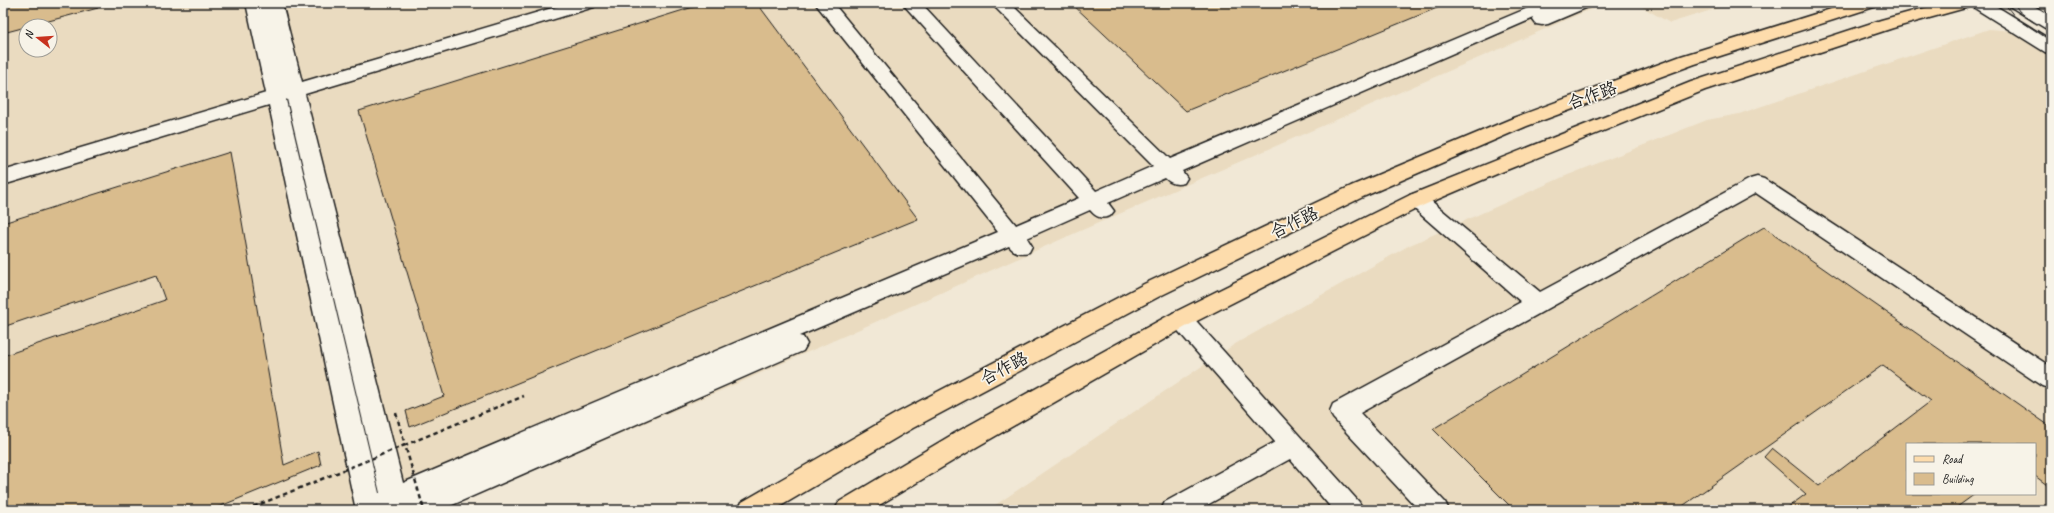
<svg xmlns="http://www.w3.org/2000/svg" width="2054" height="513" font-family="Caveat,'LXGW WenKai TC',sans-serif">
<rect width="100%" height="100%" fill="#f1e8d6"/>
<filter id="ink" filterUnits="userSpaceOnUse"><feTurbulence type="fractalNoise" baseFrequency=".025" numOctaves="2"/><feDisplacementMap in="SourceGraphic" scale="8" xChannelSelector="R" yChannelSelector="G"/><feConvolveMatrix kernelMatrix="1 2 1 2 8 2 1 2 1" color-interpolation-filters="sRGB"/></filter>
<g filter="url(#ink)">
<path fill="#eadbc0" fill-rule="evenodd" d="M3 3H1605L1073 234 741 382 441 510H3ZM26 26H50V50H26Z
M1635 3H1734L1670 23Z
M1989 29 2023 32 2051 50V510H988L1235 344 1410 245 1563 177 1707 120 1739 114ZM1907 444H2035V494H1907Z"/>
<path fill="#d9bc8d" stroke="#1c1c1c" d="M3 3H97L98 8 3 33Z
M706 3H757L918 219 410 427 406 411 444 396 359 111Z
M1071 3H1449L1186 111Z
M230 152 284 465 318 451 321 465 211 510H3V356L165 300 156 275 3 327V223Z
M1764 227 2051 427V488L2035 476V444H1907V494H1975L1953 510H1784L1806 494 1764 457 1772 448 1819 486 1931 401 1883 365 1677 510H1514L1433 429Z"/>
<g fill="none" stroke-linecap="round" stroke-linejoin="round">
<defs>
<path id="minor" d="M246 3H264L284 88 264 3H282L302 82 569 3H597L594 7 305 94 403 483 998 232 815 3H833L1016 225 1079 198 902 3H921L1096 191 1153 166 991 3H1010L1170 159 1540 3H1564L1562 5 1567 3H1591L1588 7 1548 24 1542 25 1536 24 1533 20 1534 18 1182 171 1187 178 1184 183C1176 185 1171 184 1165 178L1108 203 1114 211 1110 216C1101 219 1097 218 1090 210L1027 238 1032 246 1029 252C1019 254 1015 253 1009 246L799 336 803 337 807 344 803 351 441 510H356L269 105 3 185V171L266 93ZM287 99 380 493H379L286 100Z
M1970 3H1991L2051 40V54L2045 52 1973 7Z
M2008 3H2029L2051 16V29L2045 28 2011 7Z
M1757 177 1764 179 2051 367V389L2042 386 1756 193 1360 413 1445 502 1449 510H1419L1333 418 1330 411 1333 404 1521 302 1410 205 1407 200 1410 195 1417 193 1424 195 1540 292 1750 179Z
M1181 310 1189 313 1359 502 1363 510H1333L1290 459 1198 510H1161L1165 502 1275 442 1173 325 1169 319 1173 313Z"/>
<path id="major" d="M1850 3H1877L1874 7 1695 64 1527 126 1365 196 1160 296 913 428 774 510H738L742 502 895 414 1144 284 1351 186 1513 118 1681 56Z
M1943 3H1972L1969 7 1893 28 1705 90 1499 173 1424 205 1189 325 973 449 871 510H835L839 502 955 433 1173 313 1410 195 1691 82 1881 20Z"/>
</defs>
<use href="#minor" stroke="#1c1c1c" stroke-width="3"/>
<use href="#major" stroke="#1c1c1c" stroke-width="3"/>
<path stroke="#1c1c1c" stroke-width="2.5" stroke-dasharray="4.5 3.5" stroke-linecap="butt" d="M396 413 405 445 524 396"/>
<use href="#minor" fill="#f7f3e8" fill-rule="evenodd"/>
<use href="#major" fill="#fddcac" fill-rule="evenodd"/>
<path stroke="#1c1c1c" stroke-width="1" d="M2004 3 2015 17 2051 41
M2014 3 2019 11 2033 22"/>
<path stroke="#1c1c1c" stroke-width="2.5" stroke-dasharray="4.5 3.5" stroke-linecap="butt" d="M246 510 405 445 424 510"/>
</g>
</g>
<g text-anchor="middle" stroke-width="3.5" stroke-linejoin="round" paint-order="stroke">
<g font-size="17" fill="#1c1c1c" stroke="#f7f3e8">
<text transform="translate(1592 95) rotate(-20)" y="6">合作路</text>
<text transform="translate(1294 222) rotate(-26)" y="6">合作路</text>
<text transform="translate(1004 368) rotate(-28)" y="6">合作路</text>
</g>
</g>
<rect width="2054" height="513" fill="none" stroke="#f7f3e8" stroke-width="16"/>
<rect x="8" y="8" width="2038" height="497" fill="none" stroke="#1c1c1c" stroke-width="1.5" filter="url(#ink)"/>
<rect x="1906" y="443" width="130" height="52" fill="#f7f3e8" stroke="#9f9d96"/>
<rect x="1914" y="456" width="20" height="6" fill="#fddcac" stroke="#9f9d96"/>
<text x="1942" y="463" font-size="12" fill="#1c1c1c">Road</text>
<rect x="1914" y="473" width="20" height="12" fill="#d9bc8d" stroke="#9f9d96"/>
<text x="1942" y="483" font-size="12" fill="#1c1c1c">Building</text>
<g transform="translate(38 38) rotate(287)"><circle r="19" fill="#f7f3e8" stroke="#9f9d96"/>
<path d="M0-3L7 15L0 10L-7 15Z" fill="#c8321e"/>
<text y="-6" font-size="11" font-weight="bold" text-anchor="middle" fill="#1c1c1c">N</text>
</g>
</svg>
